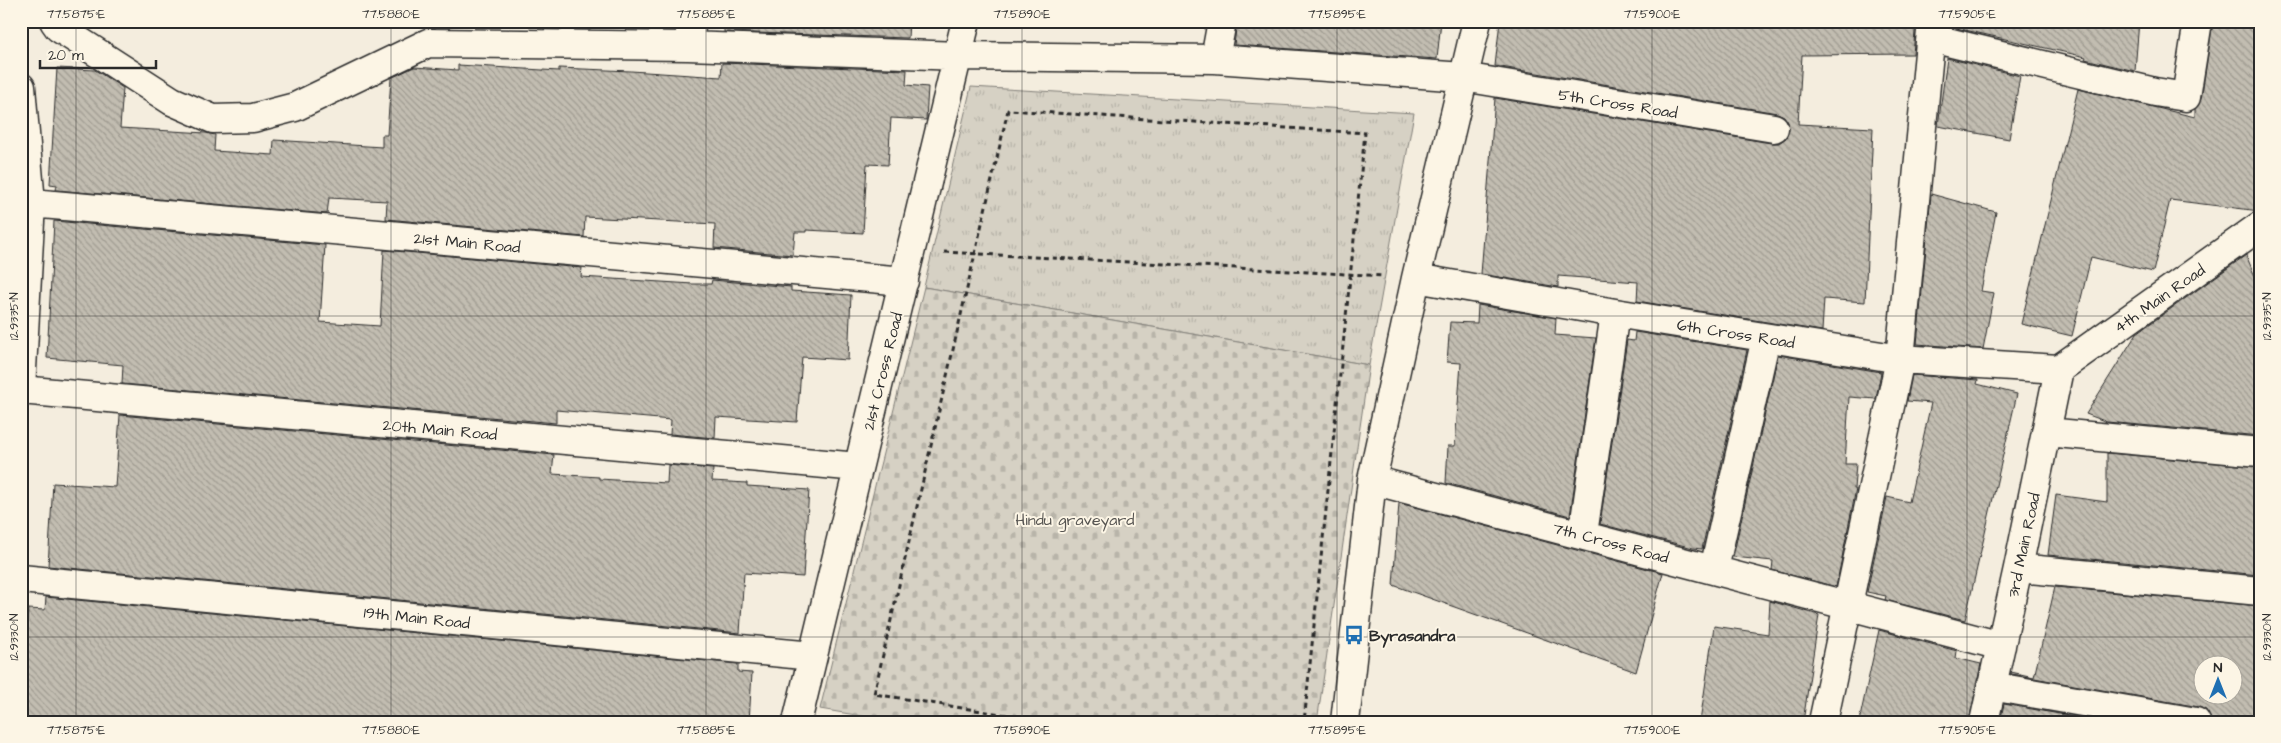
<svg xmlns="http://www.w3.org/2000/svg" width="2281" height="743" font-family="'Architects Daughter',sans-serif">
<defs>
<pattern id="grass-tufts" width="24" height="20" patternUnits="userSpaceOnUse" patternTransform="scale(1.25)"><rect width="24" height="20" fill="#d6d1c4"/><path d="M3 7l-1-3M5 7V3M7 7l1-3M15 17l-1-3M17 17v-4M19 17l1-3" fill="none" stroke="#b8b4a9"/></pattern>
<pattern id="cemetery-stones" width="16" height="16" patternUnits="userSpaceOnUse" patternTransform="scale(1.25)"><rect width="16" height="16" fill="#d6d1c4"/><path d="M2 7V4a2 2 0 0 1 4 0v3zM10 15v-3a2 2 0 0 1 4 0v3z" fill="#b8b4a9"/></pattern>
<pattern id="building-back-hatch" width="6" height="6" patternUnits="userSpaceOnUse" patternTransform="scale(1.25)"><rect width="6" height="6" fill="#c2bdb1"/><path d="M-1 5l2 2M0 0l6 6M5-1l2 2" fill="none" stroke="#9e9a90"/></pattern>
</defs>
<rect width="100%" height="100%" fill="#f4edde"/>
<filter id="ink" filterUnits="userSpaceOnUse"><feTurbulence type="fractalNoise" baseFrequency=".02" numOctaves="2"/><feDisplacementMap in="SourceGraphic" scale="10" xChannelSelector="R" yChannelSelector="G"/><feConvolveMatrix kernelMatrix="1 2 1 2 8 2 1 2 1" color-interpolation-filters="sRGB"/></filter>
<g filter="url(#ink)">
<path fill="url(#grass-tufts)" stroke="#807e78" d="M971 87 1414 113 1369 365 924 287Z"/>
<path fill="url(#cemetery-stones)" stroke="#807e78" d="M924 287 1369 365 1317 722H897L820 709Z"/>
<path fill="url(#building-back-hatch)" stroke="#2b2b2b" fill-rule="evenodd" d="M724 21H909L908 38 724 32Z
M1237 21H1441L1437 59 1234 45Z
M1500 21H1916L1913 54 1802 55 1798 124 1873 128 1865 302 1824 299 1822 331 1637 301 1638 282 1558 276V287L1481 274 1495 98 1771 143H1779L1786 138 1789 130 1788 122 1784 116 1777 113 1495 66Z
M1947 21H2139L2135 71 2085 59 2086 57 1947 26Z
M2213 21H2260V211L2170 200 2153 272 2091 257 2072 336 2021 324 2078 89 2195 117V109L2201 99Z
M1947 58 2020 76 2009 139 1938 126Z
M722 63 907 70 906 85 928 87 926 120 891 118 888 165 867 164 863 233 806 230V232H795L793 255 714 248 715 224 585 217 584 237 386 219 387 201 329 198 327 214 56 190 57 185 50 184 57 68 95 70 123 88 120 128 206 133 215 135 214 151 273 155 274 140 382 147V135H387L391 78 414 67 458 70V65L559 71V68L631 71 721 77Z
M1931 194 1996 212 1981 291 1994 293 1983 349 1917 344Z
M54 221 325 245 320 322 380 326 384 250 582 268 581 277 693 284H711L712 280 791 287V291L851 295 848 360 802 357 797 422 716 417 715 438 670 434 671 420 556 410V423L122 384 123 365 47 358Z
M2246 255 2260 288V436L2107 422 2086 414 2137 333Z
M1478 305 1556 318 1555 335 1596 338 1570 516 1446 483 1448 446H1455L1461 363 1447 362 1450 322 1477 323Z
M1635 332 1747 350 1702 549 1693 548 1600 524 1627 340 1634 341Z
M1778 355 1881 372 1876 399 1849 397 1845 464H1856L1854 489H1856L1836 587 1772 570 1773 561 1733 557Z
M1912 375 1978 380 1977 384 2017 394 1965 620 1885 600 1886 596 1867 592 1887 497 1909 502 1931 403 1907 401Z
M120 415 554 455 552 474 599 477V479L667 483 668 465 713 469 712 481 747 483V486L809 490 803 577 744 573 740 633 48 566 53 483 115 487Z
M2107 453 2260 467V575L2048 555 2056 495 2107 502Z
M1399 503 1663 573 1636 672 1393 585Z
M2055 587 2260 606V722H2211L2206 710 2199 707 2011 674V672L2034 677ZM2204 666H2234V696H2204Z
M46 597 738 664V672L752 673 749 722H526L483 719V722H21V672H23L28 609 45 610Z
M1770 601 1819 615 1803 722H1700L1714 626 1768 634Z
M1879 630 1957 651 1956 658 1981 664 1969 722H1859Z
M2004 704 2104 722H2000Z"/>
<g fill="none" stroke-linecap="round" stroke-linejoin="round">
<defs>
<path id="street" d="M54 21 59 28 172 101 213 119 253 118 295 107 428 43 688 46 959 56 1215 59 1463 77 1774 128
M1931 38 2155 92 2186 97 2198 21
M688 46 692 21
M1215 59 1222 21
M21 87 31 203 21 388
M31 203 904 281
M1416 278 1615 313 1900 359 2059 369
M2059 369 2260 226
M21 390 858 467
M2046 432 2260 452
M1372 480C1582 534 1791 592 2001 646
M1583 534 1615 313
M2018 568 2260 591
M1714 569 1766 338
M21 579 813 656
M1991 686 2196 722
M797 722 966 21
M1345 722 1372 480 1416 278 1477 21
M1823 722 1900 359 1932 21
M1984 722 2018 568 2059 369"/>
</defs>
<use href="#street" stroke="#2b2b2b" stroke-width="31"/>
<path stroke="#2b2b2b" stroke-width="3" stroke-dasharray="5 4" stroke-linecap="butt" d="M944 252 1383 276
M1051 722 874 694 1008 110 1365 133 1304 722"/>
<use href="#street" stroke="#fcf5e5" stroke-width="28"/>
</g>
</g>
<path fill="none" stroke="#2b2b2b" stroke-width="1" stroke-opacity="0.45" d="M76 21V722M391 21V722M706 21V722M1022 21V722M1337 21V722M1652 21V722M1967 21V722M21 316H2260M21 637H2260"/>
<defs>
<symbol id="bus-bare" viewBox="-9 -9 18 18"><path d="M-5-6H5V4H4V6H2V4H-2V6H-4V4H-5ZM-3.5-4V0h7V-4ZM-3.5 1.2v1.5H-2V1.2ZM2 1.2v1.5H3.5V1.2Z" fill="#1f6fb2" stroke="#fcf5e5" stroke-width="2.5" paint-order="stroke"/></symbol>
</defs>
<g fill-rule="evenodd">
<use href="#bus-bare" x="1340" y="621" width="28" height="28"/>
</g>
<g text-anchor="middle" stroke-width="4" stroke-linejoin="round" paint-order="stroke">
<g font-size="16" fill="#2b2b2b" stroke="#fcf5e5">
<text transform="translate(1618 103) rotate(9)" y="6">5th Cross Road</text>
<text transform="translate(467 242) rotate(5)" y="6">21st Main Road</text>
<text transform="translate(2159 298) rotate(-35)" y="6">4th Main Road</text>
<text transform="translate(1736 333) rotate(9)" y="6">6th Cross Road</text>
<text transform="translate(882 371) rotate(-76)" y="6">21st Cross Road</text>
<text transform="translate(440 429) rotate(5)" y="6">20th Main Road</text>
<text transform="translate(1611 542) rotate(15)" y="6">7th Cross Road</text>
<text transform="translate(2023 545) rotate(-78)" y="6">3rd Main Road</text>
<text transform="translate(417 617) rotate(6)" y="6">19th Main Road</text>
</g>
<g font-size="16" fill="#565451" stroke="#fcf5e5">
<text x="1075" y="525">Hindu graveyard</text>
</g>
<g font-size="16" font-weight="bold" fill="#2b2b2b" stroke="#fcf5e5" text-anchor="start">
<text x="1369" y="641">Byrasandra</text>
</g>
</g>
<rect width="2281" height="743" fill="none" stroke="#fcf5e5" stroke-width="55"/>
<g transform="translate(2218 680)"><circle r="24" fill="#fcf5e5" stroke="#a8a49b"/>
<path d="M0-4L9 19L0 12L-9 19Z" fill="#1f6fb2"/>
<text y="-8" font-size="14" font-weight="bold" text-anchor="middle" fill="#2b2b2b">N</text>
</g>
<path d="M40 60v8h116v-8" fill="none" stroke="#2b2b2b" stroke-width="2.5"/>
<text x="48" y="60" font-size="15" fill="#2b2b2b" stroke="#fcf5e5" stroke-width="4" paint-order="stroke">20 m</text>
<rect x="28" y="28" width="2226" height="688" fill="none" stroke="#2b2b2b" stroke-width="2"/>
<g font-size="12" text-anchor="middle" fill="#2b2b2b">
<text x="76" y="18">77.5875°E</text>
<text x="391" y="18">77.5880°E</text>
<text x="706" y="18">77.5885°E</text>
<text x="1022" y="18">77.5890°E</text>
<text x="1337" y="18">77.5895°E</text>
<text x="1652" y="18">77.5900°E</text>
<text x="1967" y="18">77.5905°E</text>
<text transform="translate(14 316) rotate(-90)" y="4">12.9335°N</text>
<text transform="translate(2267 316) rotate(-90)" y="4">12.9335°N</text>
<text transform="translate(14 637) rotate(-90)" y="4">12.9330°N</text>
<text transform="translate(2267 637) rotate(-90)" y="4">12.9330°N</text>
<text x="76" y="734">77.5875°E</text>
<text x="391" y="734">77.5880°E</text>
<text x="706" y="734">77.5885°E</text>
<text x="1022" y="734">77.5890°E</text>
<text x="1337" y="734">77.5895°E</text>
<text x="1652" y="734">77.5900°E</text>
<text x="1967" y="734">77.5905°E</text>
</g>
</svg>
